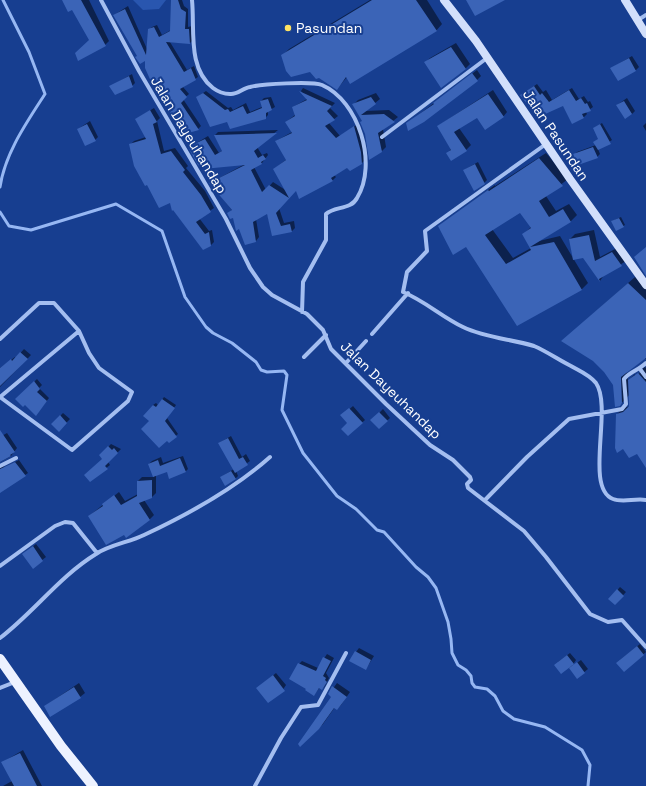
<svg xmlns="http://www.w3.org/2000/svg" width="646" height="786" font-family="'Space Grotesk',sans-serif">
<rect width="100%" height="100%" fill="#173e90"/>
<path fill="#2956af" d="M133 0H166L159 9 143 10Z"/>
<path fill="#0007" fill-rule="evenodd" d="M63 0H89L109 41 105 45 90 40 73 9Z
M172 0H182L184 6 188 9V27L192 26 193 40 190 43 170 42 187 70 194 66 198 77 183 87 189 94 183 99 201 126 198 129 174 110 167 93 146 59 138 55 114 15 128 6 147 49 149 30 152 27 157 25 162 35 171 30Z
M370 0H427L442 24 436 31 347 77 337 89 310 71 283 55 289 49Z
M456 43 470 64 465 69 426 62 430 58Z
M632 56 639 67 636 70 615 66Z
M477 70 481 76 477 80 408 123Z
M132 74 135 83 132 86H111Z
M537 84 543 92 546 90 552 100 572 88 579 99 584 96 588 102 590 101 593 107 586 112 587 114 584 117 573 122 564 104H539L521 95Z
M303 88 335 103 330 108 338 116 329 123 340 136 358 124 365 160 361 164 348 167 334 175 336 177 332 181 296 190 279 208 284 223 294 221 295 228 292 231 273 235 267 213 256 219 259 237 256 241 233 216 228 214 232 210 210 183 245 164 203 168 190 147 208 136 219 153 223 150 215 135 218 132 278 130 257 147 262 155 267 153 268 155 262 163 254 167 266 190 273 182 287 191 274 169 287 159 276 141 292 132 286 122 295 115 293 107 307 99 301 91Z
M493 90 507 112 503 117H477L459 128 471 145 466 150 448 153 451 149 438 126Z
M206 91 228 108 231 107 233 110 246 103 250 112 262 107 261 101 264 98 271 97 275 107 268 111V115L265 118 228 121 197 97Z
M376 93 380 99 365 111 389 110 398 117 383 129 386 147 382 151 353 105 358 100Z
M627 98 635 111 632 114 617 105Z
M154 108 160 118 157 121 164 151 175 148 188 166 186 168 205 191 214 208 199 218 209 231 212 230 214 242 211 245 171 201 130 145 134 141 146 137 136 119Z
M90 121 98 137 95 140 78 129Z
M602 123 612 140 598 149 600 154 597 157 574 155 577 152 596 145 599 139 594 128Z
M646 123V131L643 126Z
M546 153 568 179 546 196 556 211 569 204 577 215 571 221 539 241 560 236 573 258 570 239 575 234 594 230 600 257 617 248 626 261 604 275 600 281 583 257 573 258 588 283 582 289 517 324 466 246 439 226 495 185V186ZM521 211 531 227 524 234 531 248 513 258 492 229Z
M478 162 487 180 484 183 464 170Z
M621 217 625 225 616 230 612 221Z
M635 277 646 288V359H644L627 371 628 381 635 374V376L643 371 642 369 636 373 645 367 646 368V466L617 414 624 408 630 406V394L620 405 614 385 605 371 569 335Z
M24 349 31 355 0 387V368L15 357 16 358Z
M37 379 42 385 39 388 49 398 39 411 16 399Z
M164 397 176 405 167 418 178 434 169 441 150 421 153 405 156 403 158 405Z
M353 406 365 420 348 435V423L345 413Z
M383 409 390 418 379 428 372 420Z
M63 413 70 419 59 430 52 424Z
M7 433 17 448 11 456 0 462V437Z
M231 436 242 457 246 454 250 461 236 471 238 476 235 479 221 477 234 469 219 443Z
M111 444 121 449 108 462 110 465 90 481 103 459 100 455Z
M183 456 188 469 185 472 167 471 156 475V493L152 497 144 500 154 515 149 520 124 534 89 516 119 492 125 501 138 494V481L142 477H154L149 464 152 461 161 457 163 463Z
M19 460 28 473 0 492V464L5 467Z
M36 544 46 557 33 567 27 551Z
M620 587 626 592 615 604 609 599Z
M640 644 646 652 624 671 620 660Z
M359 648 374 656 366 669 356 652Z
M570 653 576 660 572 666 581 660 588 669 577 678 569 667 558 662Z
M327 654 334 658 326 673 329 678 325 686 322 689 320 687 314 695 299 664 302 661 318 668Z
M276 673 286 685 282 691 261 685Z
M79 683 85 693 80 697 45 706Z
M337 683 350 692 341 705 337 709 335 707 323 724 300 746 332 697 329 694Z
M23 750 42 786H3L12 781 3 762Z"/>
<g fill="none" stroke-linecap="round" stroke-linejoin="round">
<path stroke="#96b7f3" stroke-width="3" d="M0 187C5 153 27 122 45 94L29 52 3 0
M0 212 9 226 31 230 116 204 162 231 185 297 206 327 213 333 232 343 256 362 261 370 267 372 284 371 287 375 282 410 303 453 337 496 356 509 377 530 384 532 416 567 428 577 436 588 448 622 451 639 452 653 458 665 466 670 471 676 472 683 475 687 487 689 495 696 503 711 514 719 545 727 582 750 590 765 588 786"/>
</g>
<path fill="#3b64b7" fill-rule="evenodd" d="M62 0H81L106 46 78 61 75 53 89 40 72 10 68 12Z
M171 0H178L181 9 186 12 185 29H189L190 44 166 42 184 72 191 68 196 80 180 89 187 97 181 103 199 130 181 135 170 112 173 110 167 95 162 97 157 85 153 86 145 68V61L140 64 135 57 137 56 113 15 125 9 146 55 148 29 154 27 159 37 170 31Z
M372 0H416L437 31 350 84 346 77 337 90 319 78 316 79 310 72 291 77 286 71 281 55Z
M466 0H505L475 16Z
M451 47 466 69 441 88 424 62Z
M629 58 636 71 618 81 610 68Z
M472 73 478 81 424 122 408 131 406 123 434 104 433 103Z
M129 76 133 87 115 95 109 86Z
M534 86 540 95 542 93 549 102 569 90 576 101 581 98 585 104 587 103 591 111 582 114 584 118 572 124 563 106 543 115 538 105 532 110 520 95Z
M299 91 332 106 327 111 335 120 325 126 336 138 354 126 361 152 362 164 350 171 347 168 331 178 333 181 299 199 296 191 276 213 281 226 290 224 292 232 272 236 267 214 253 222 256 242 245 245 239 229 236 231 233 218 230 219 227 213 232 210 209 183 245 165 203 169 198 165 188 147 205 139 215 155 222 151 214 135 277 133 254 151 258 158 263 155 266 159 261 162 262 164 251 170 262 192 269 185 289 198 273 169 286 160 275 141 292 133 285 122 295 116 292 107 307 100Z
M203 93 225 110 228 109 230 112 243 106 247 114 262 108 260 101 268 99 272 110 266 113V119L230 129 227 122 210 127 196 97Z
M488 94 504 117 485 130 477 118 454 132 467 151 451 161 446 153 451 150 437 126Z
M371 97 376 104 361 115 384 114 395 122 378 133 382 152 369 160 365 134 360 122 362 121 352 104Z
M624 101 632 114 625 119 616 105Z
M150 110 157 122 153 124 161 154 171 151 185 170 183 172 201 195 211 212 196 222 205 234 209 232 211 246 203 250 173 210 172 211 170 203 159 208 147 185 145 186 134 166 129 144 146 139 135 119Z
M87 124 96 141 85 146 77 129Z
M600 124 611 144 598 150 593 142 598 139 593 128Z
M593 147 598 158 578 165 573 154Z
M539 158 563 186 539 201 549 217 563 209 571 222 530 247 554 242 582 290 517 326 466 247 453 255 438 226 488 190 489 191ZM520 213 531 228 522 234 531 250 506 264 485 235Z
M475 164 485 184 474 191 463 170Z
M619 218 624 227 616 231 611 221Z
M589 235 595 261 612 252 622 266 599 279 600 282 583 258 573 260 569 239Z
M646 247V276L634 257Z
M628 283 646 300V358L621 377 622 403 620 406 615 407 613 385 604 372 593 361 561 341Z
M20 352 28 359 0 386V368L11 359 12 361Z
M638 373 646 382V468L637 454 629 458 623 449 617 453 615 448 616 414 623 412 629 406 628 380Z
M34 381 40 389 37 392 47 401 36 416 25 405 23 407 15 399Z
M162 399 175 408 165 421 177 437 169 443 167 441 159 448 141 429 149 421 143 416 153 405 156 407Z
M349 408 363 423 348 436 341 429 347 423 340 415Z
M379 412 388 421 379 429 370 420Z
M60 415 67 423 59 432 51 424Z
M0 430 15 452 10 455 11 456 0 462Z
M228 438 239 459 243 457 248 465 235 473 218 443Z
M108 446 112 450 114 448 118 453 105 466 108 469 90 482 84 475 102 459 99 455Z
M180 458 186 472 169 479 167 472 153 477 148 464 158 460 160 466Z
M15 462 26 476 0 493V469Z
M231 471 236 479 225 486 220 477Z
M152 480V498L139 503 150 520 126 538 124 535 106 545 88 516 103 506 102 504 114 495 121 505 137 496V481Z
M33 546 43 561 33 569 22 554Z
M617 589 624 596 615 605 608 599Z
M637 646 644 655 624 672 616 663Z
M355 651 371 660 366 670 349 661Z
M567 655 574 664 561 674 554 665Z
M323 657 331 661 323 676 326 678 325 680 327 682 322 690 319 688 314 696 305 690 306 689 289 679 298 663 316 671Z
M577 662 585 673 577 679 569 668Z
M273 675 285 691 268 703 256 688Z
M332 686 347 697 337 710 334 708 319 729 300 747 298 744 331 697 328 694Z
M74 687 81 698 50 717 44 706Z
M20 753 37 786H14L1 762Z"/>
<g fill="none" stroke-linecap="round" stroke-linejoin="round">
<path stroke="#a4bef0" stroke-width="4" d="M101 0 139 71 226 219 250 268 263 287 272 295 307 314 323 330 331 349 386 404 430 445 453 460 470 477 471 480 467 484 468 488 524 531 546 557 590 614 608 622 622 620 646 647
M192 0C195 29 187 68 213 88 217 91 224 94 230 94 237 95 243 88 250 87 261 84 312 81 322 85 359 101 378 164 357 198 351 210 334 206 326 214V240L303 282 302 312
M638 20 646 15
M382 137 487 58
M546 144 425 231 427 251 407 272 403 292C425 301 442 317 463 327 486 338 511 339 534 346 546 351 559 360 571 366 580 371 590 375 596 383 613 408 584 488 613 499 623 503 635 498 646 500
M372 334 408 293
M0 339 39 303H54L79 331 89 353 99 368 132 392 128 401 72 450 0 397 79 331
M304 357 326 335
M346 363 366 341
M640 369 646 377
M0 466 16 458
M485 500 527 457 569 419 622 409 626 404 624 379C629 372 639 370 646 363
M0 566 55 526 65 522 73 523 97 553
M0 638C34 612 60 576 96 554 109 545 130 542 144 535 189 514 233 490 270 457
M0 688 15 682
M255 786 281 738 301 707 318 705 346 653"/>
<path stroke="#d2dffb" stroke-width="8" d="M444 0 476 41 570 179 646 285
M625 0 646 34"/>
<path stroke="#edf2ff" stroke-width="10" d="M0 659 61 746 93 786"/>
</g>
<circle fill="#ffe363" stroke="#173e90" stroke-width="1.5" cx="288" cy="28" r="4"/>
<g text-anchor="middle" stroke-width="4" stroke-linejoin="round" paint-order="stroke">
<g font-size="14" fill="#fff" stroke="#173e90" text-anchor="start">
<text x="296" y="33">Pasundan</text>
</g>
<g font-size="14" fill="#fff" stroke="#173e90">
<text transform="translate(189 135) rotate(59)" y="5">Jalan Dayeuhandap</text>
<text transform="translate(556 135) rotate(56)" y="5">Jalan Pasundan</text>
<text transform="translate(391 390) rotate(44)" y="5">Jalan Dayeuhandap</text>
</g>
</g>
</svg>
